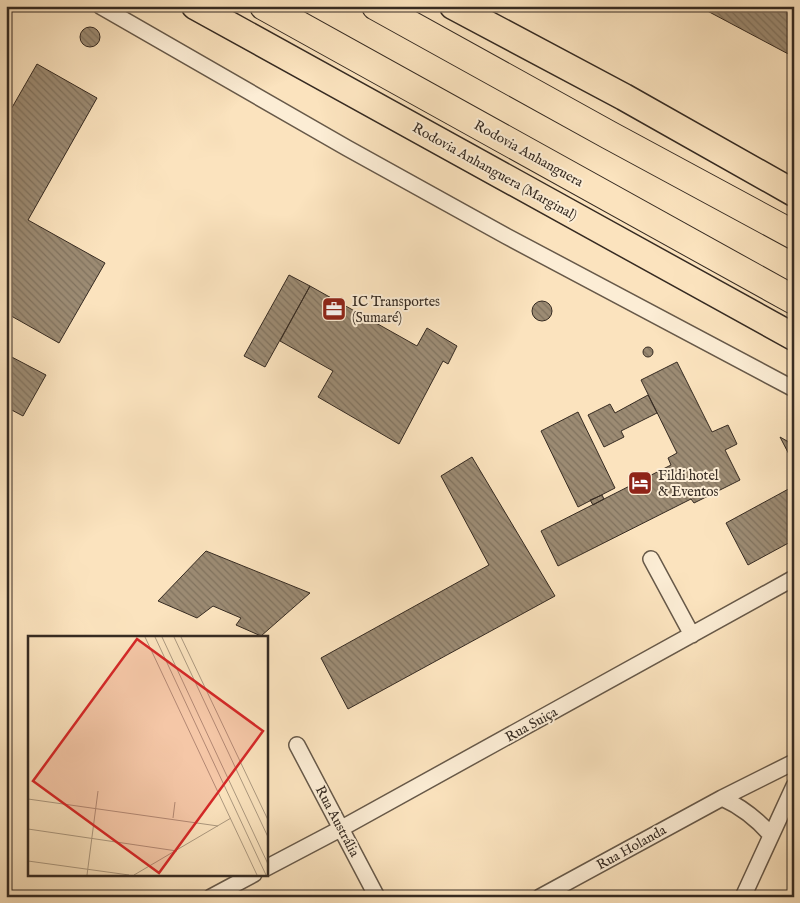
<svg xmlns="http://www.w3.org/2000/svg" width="800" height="903" font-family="'IM FELL English',serif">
<defs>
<pattern id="building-back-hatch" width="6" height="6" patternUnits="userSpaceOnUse" patternTransform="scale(1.25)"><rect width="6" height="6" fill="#9c8b73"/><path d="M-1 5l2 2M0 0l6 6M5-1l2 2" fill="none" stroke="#80725e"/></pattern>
</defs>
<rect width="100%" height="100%" fill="#fbe3be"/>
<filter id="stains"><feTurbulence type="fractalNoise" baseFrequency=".004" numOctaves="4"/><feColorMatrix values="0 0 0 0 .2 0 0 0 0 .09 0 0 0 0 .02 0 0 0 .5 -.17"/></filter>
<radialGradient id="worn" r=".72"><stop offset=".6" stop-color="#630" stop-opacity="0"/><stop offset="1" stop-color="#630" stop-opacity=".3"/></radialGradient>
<path fill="url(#building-back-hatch)" stroke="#362b22" d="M698 6H794V57Z
M80 37a10 10 0 1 1 20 0a10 10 0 1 1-20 0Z
M37 64 97 98 28 220 105 263 59 343 6 313V118Z
M289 275 310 286 265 367 244 356Z
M310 286 417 346 427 328 457 346 448 364 443 361 399 444 318 397 333 371 280 341Z
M532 311a10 10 0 1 1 20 0a10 10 0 1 1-20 0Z
M643 352a5 5 0 1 1 10 0a5 5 0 1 1-10 0Z
M6 354 46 375 23 416 6 407Z
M677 362 712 432 728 425 737 444 725 450 740 480 694 503 691 499 558 566 541 531 671 465 668 458 677 453 641 380Z
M648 395 657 413 621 431 624 437 604 447 588 415 610 404 615 413Z
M578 412 615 488 578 507 541 431Z
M780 437 794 445V464Z
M472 457 555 596 348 709 321 658 489 565 441 476Z
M794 486V540L748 565 726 523Z
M602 495 604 499 593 505 590 500Z
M206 551 310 593 261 636 236 625 241 618 213 606 197 618 158 601Z"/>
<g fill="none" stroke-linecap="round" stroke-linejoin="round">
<defs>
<path id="minor" d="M100 6 347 148 506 236 794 389
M651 559 692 635
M297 745 377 897
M722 798C742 807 756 818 771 835
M266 868 342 828 794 578
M211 897 254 874
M540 897 722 798 794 762
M743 897 794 786"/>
<path id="trunk" d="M195 6 794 337
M453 6 624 97 794 193"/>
<path id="motorway" d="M264 6 794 300
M376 6 609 135 794 235"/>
</defs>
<use href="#minor" stroke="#675949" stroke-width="18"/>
<use href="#trunk" stroke="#362b22" stroke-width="29"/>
<use href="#motorway" stroke="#362b22" stroke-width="30"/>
<use href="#minor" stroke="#fcedd5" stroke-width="15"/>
<use href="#trunk" stroke="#fbe3be" stroke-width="26"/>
<use href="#motorway" stroke="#fbe3be" stroke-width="28"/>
</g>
<defs>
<symbol id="office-square" viewBox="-11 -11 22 22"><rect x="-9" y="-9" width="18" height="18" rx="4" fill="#8f2418" stroke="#fcedd5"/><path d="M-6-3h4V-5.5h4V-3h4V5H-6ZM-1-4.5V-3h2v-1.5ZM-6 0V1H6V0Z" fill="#fff"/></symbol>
<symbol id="hotel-square" viewBox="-11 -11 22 22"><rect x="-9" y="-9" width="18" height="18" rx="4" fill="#8f2418" stroke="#fcedd5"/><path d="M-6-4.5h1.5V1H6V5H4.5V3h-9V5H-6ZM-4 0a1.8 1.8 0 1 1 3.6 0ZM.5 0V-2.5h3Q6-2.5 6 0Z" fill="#fff"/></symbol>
</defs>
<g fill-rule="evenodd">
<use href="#office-square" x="320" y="295" width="28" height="28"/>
<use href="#hotel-square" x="626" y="469" width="28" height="28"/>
</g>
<g text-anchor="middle" stroke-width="4" stroke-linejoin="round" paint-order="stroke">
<g font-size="14" fill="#362b22" stroke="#fcedd5">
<text transform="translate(529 153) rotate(29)" y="5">Rodovia Anhanguera</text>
<text transform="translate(495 171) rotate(29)" y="5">Rodovia Anhanguera (Marginal)</text>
<text transform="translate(531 724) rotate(-29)" y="5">Rua Suiça</text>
<text transform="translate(338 821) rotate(62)" y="5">Rua Austrália</text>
<text transform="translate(631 847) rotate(-29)" y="5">Rua Holanda</text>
</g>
<g font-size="14" fill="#362b22" stroke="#fcedd5" text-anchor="start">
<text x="352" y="306">IC Transportes<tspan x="352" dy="16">(Sumaré)</tspan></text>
<text x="658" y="480">Fildi hotel<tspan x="658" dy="16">&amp; Eventos</tspan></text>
</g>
</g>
<g transform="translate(28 636)">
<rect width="240" height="240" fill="#fbe3be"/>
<path fill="none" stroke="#ac9980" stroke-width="1" d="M117 1 229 239M127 1 238 239M134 1 240 228M146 1 240 201M153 1 240 184M0 163 190 190M145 182 147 166M0 193 149 215M0 225 101 239M59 239 70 155M106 239 203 182"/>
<path fill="#d62828" fill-opacity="0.15" stroke="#d62828" stroke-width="2.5" d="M109 3 235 95 131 237 5 145Z"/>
<rect width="240" height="240" fill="none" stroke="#362b22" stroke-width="2.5"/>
</g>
<rect width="800" height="903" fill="none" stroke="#fbe3be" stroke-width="25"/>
<rect x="8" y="8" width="785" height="888" fill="none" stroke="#362b22" stroke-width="2.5"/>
<rect x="12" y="12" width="775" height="878" fill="none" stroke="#362b22"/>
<rect width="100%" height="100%" filter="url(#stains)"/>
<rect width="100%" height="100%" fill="url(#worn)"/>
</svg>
